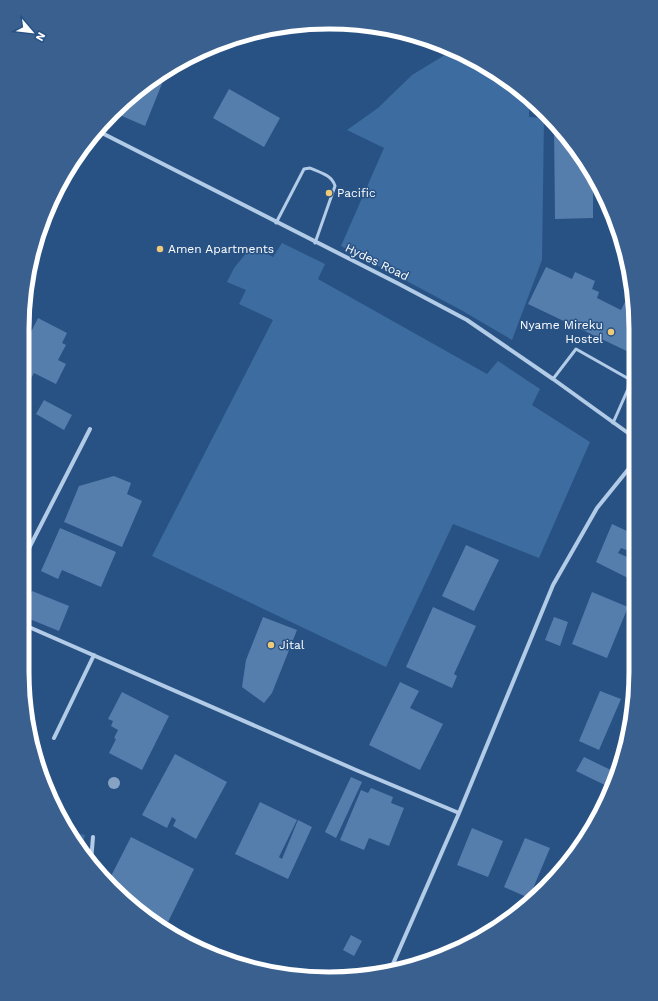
<svg xmlns="http://www.w3.org/2000/svg" width="658" height="1001" font-family="'Work Sans',sans-serif">
<rect width="100%" height="100%" fill="#285284"/>
<path fill="#3d6ca0" d="M453 50 483 63 529 96V117L544 118 542 260 512 340 461 310 341 246 384 148 347 130 378 108 412 75Z
M282 243 325 264 318 279 487 374 498 361 540 389 532 405 590 442 539 558 453 524 386 667 152 556 273 320 239 304 246 290 227 282 234 268 252 246 273 257Z
M68 831 85 835 81 850 74 843Z"/>
<path fill="#557ead" fill-rule="evenodd" d="M160 74 165 76 145 126 115 113 116 110 142 85Z
M229 89 280 118 264 147 213 118Z
M554 123 573 142 593 175V218L555 219Z
M546 267 572 279 575 272 595 281 592 289 599 292 597 298 621 310 626 300 635 304V355L528 304Z
M38 318 67 333 62 343 66 345 58 360 66 364 56 384 34 373 27 386 24 385V330L31 332Z
M44 400 72 415 64 430 36 414Z
M114 476 131 483 127 494 142 501 122 547 64 522 79 486Z
M630 521 634 523V581L596 562 612 524 627 531ZM621 548 629 551 627 557 618 553Z
M60 528 116 552 101 587 62 570 58 579 41 571Z
M466 545 499 560 474 611 442 596Z
M32 591 69 606 59 631 22 616Z
M592 592 628 607 607 658 572 644Z
M433 607 476 626 454 674 457 676 452 688 406 667Z
M263 617 297 630 272 693 264 703 242 687 246 660Z
M554 617 568 622 560 646 545 640Z
M400 682 419 691 410 708 443 724 420 770 369 745Z
M600 691 621 699 599 750 579 741Z
M122 692 169 716 142 770 109 753 116 739 114 738 118 730 111 726 113 721 108 719Z
M175 754 227 782 196 839 173 826 176 820 172 817 167 828 142 815Z
M584 757 615 772 611 788 576 771Z
M351 777 362 782 336 838 325 832Z
M371 788 393 797 391 803 404 808 389 846 369 838 364 850 340 840 361 790 368 793Z
M260 802 297 820 279 857 282 859 298 820 312 827 288 879 235 854Z
M472 828 503 841 488 877 457 865Z
M131 837 194 869 168 922 131 904 109 880Z
M525 838 550 848 529 898 504 887Z
M351 935 362 941 354 956 343 950Z"/>
<g fill="none" stroke-linecap="round" stroke-linejoin="round">
<path stroke="#b2cbe7" stroke-width="3" d="M276 223 304 169 310 168C319 172 332 175 335 186L315 243
M553 379 576 349 629 379 628 389 613 423"/>
<path stroke="#b2cbe7" stroke-width="4" d="M96 130 399 284 467 320 553 379 635 438
M23 560 90 429
M22 624 356 770 459 813
M54 738 94 655
M91 861 93 837
M389 973 459 813 553 585 597 508 635 461"/>
</g>
<circle fill="#87a3c3" cx="114" cy="783" r="6"/>
<g fill="#efca79" stroke="#285284" stroke-width="1.5">
<circle cx="329" cy="193" r="4"/>
<circle cx="160" cy="249" r="4"/>
<circle cx="611" cy="332" r="4"/>
<circle cx="271" cy="645" r="4"/>
</g>
<g text-anchor="middle" stroke-width="3" stroke-linejoin="round" paint-order="stroke">
<g font-size="12" fill="#fff" stroke="#285284" text-anchor="start">
<text x="337" y="197">Pacific</text>
<text x="168" y="253">Amen Apartments</text>
<text x="603" y="329" text-anchor="end">Nyame Mireku<tspan x="603" dy="14">Hostel</tspan></text>
<text x="279" y="649">Jital</text>
</g>
<g font-size="12" fill="#fff" stroke="#285284">
<text transform="translate(377 262) rotate(26)" y="4">Hydes Road</text>
</g>
</g>
<path d="M0 0H658V1001H0ZM329 29H329A300 300 0 0 1 629 329V672A300 300 0 0 1 329 972H329A300 300 0 0 1 29 672V329A300 300 0 0 1 329 29Z" fill="#39608e" fill-rule="evenodd"/>
<path fill="none" stroke="#fff" stroke-width="5" d="M329 29H329A300 300 0 0 1 629 329V672A300 300 0 0 1 329 972H329A300 300 0 0 1 29 672V329A300 300 0 0 1 329 29Z"/>
<g transform="translate(32 32) rotate(118)" stroke="#285284" stroke-width="3" paint-order="stroke">
<path d="M0-3L7 15L0 10L-7 15Z" fill="#ffffff"/>
<text y="-6" font-size="11" font-weight="bold" text-anchor="middle" fill="#ffffff">N</text>
</g>
</svg>
